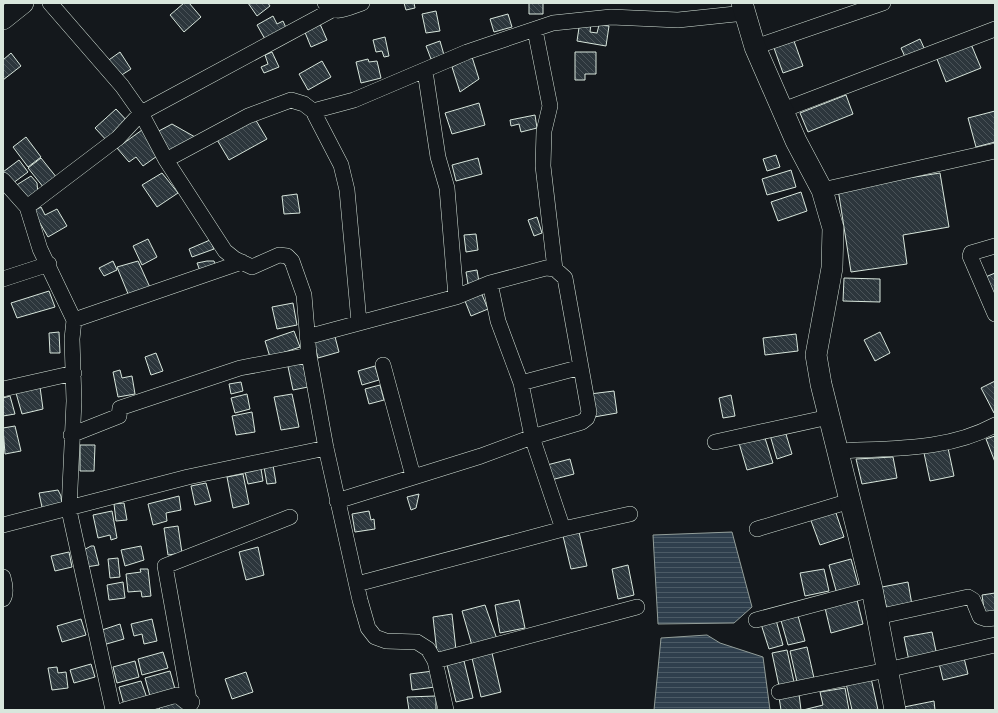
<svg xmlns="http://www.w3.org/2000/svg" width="998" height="713" font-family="Quicksand,sans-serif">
<defs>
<pattern id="water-rules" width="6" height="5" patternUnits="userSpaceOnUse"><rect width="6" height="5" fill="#2f3f4d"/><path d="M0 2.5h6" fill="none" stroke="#4c5b66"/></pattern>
<pattern id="building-back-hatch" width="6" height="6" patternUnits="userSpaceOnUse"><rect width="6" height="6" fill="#2c363c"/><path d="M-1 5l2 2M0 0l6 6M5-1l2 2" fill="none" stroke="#4a5358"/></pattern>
</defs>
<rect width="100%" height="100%" fill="#14181c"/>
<path fill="url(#water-rules)" stroke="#939e99" d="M732 532 752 607 734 623 658 624 653 535Z
M707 635 720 643 763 657 770 710H654L661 638Z"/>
<path fill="url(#building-back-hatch)" stroke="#d8e6dc" d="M184 3H189L201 17 184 32 170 15Z
M248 3H268L270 6 257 16Z
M404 3H414L415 8 406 10Z
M529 3H543V14H529Z
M436 11 440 31 426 33 422 14Z
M508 14 512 27 494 32 490 19Z
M273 16 277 24 283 21 287 30 266 41 257 25Z
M580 21 591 23 590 32 597 33 599 25 609 26 606 46 577 41Z
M320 24 327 40 311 47 304 30Z
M385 37 389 56 384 57 382 51 376 52 373 40Z
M920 39 925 50 906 59 901 48Z
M440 41 444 55 431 59 426 46Z
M794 41 803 66 783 73 774 48Z
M971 44 981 68 946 82 937 59Z
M120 52 131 69 117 78 106 62Z
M272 52 279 67 264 73 261 67 268 64 265 55Z
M575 52H596V74H585V80H575Z
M11 53 21 66 3 80V60Z
M472 57 479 79 460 92 452 67Z
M368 59 369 62 377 61 381 78 361 83 356 62Z
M322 61 331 77 308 90 299 74Z
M846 95 853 114 808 132 800 113Z
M479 103 485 125 452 134 445 113Z
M116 109 130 124 109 143 95 128Z
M995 111V142L976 147 968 118Z
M535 115 537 128 521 132 519 124 511 126 510 120Z
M254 117 267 139 229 160 216 138Z
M172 124 195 137 168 154 155 133Z
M142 130 160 154 143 166 136 157 129 162 117 148Z
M26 137 41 157 28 167 13 147Z
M776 155 780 167 767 171 763 159Z
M41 158 57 178 44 188 28 168Z
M478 158 482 174 456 181 452 165Z
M19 160 28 172 9 186 3 177V172Z
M791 170 796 187 767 195 762 179Z
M162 173 178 193 157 207 142 185Z
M940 173 949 227 903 235 907 264 851 272 838 189Z
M31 176 37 183 38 194 25 198 15 186Z
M801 192 807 211 778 221 771 202Z
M297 194 300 213 284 214 282 196Z
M41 207 45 215 57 209 67 226 48 237 33 211Z
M537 217 542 233 534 236 528 220Z
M476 234 478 250 466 252 464 235Z
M148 239 157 257 142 265 133 246Z
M210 240 214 249 192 257 189 249Z
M113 261 117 270 104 276 99 268Z
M138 261 153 294 131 301 117 267Z
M207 261H214L218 270 202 276 197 263Z
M477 270 479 282 468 284 466 272Z
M995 273V304L983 278Z
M844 278 880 279V302L843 301Z
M480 290 488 309 471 316 463 296Z
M49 291 55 307 17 318 11 303Z
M293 303 297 325 277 329 272 307Z
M294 331 300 347 270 357 265 341Z
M59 332 60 353H50L49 333Z
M880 332 890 353 875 361 864 340Z
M334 333 339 352 318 358 313 339Z
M796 334 798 351 765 355 763 338Z
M156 353 163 371 151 375 145 357Z
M302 359 308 387 293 390 287 362Z
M375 366 379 380 362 385 358 371Z
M120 370 122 378 132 376 135 394 118 397 113 372Z
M995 381V412L994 413 981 388Z
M241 382 243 391 231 394 229 384Z
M380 385 384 400 369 404 365 389Z
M40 387 43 409 22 414 16 393Z
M614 391 617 413 594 417 590 394Z
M247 394 250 409 235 413 231 398Z
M292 394 299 427 281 430 274 397Z
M731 395 735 416 723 418 719 398Z
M10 396 15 414 3 416V398Z
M252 412 255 432 236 435 232 416Z
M15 426 21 451 5 454 3 428Z
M785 431 792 454 777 459 770 435Z
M764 435 773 463 747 470 739 443Z
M995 436V462L986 439Z
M80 445H95L94 471H80Z
M948 448 954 476 930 481 924 453Z
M893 457 897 478 862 484 856 459Z
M570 459 574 474 551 480 547 465Z
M273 465 276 483 267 484 264 467Z
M261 469 263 481 248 484 245 472Z
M243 474 249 504 233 508 227 477Z
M206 483 211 501 195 505 191 486Z
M58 490 61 496 62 506 43 512 39 493Z
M419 494 416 508 411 510 407 497Z
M179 496 181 510 166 513 167 521 153 525 148 504Z
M124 503 127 520 116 521 114 504Z
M835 510 844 537 820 545 810 518Z
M112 511 117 538 111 540 110 535 98 538 93 515Z
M369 511 371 520 374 519 375 529 355 532 352 514Z
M178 526 182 553 168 555 164 528Z
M579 532 587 566 571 569 563 536Z
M91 546H94L99 565 86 567 80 552Z
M141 546 144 560 125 566 121 550Z
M258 547 264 575 246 580 239 552Z
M69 552 72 567 55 571 51 556Z
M118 558 120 577 110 578 108 559Z
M851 559 859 588 837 594 829 565Z
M628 565 634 595 618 599 612 569Z
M140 569H148L151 596 142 597 141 591 128 592 126 574 141 572Z
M824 569 829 591 805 596 800 573Z
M123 582 125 598 109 600 107 585Z
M908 582 912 605 887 610 882 587Z
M995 593V615L985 616 982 595Z
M519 600 525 628 500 633 495 605Z
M857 600 863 624 831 633 825 608Z
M485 605 498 642 473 649 462 611Z
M797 612 805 641 788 645 780 617Z
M452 614 456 650 437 653 433 617Z
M81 619 86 635 62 642 57 626Z
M152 619 157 641 144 644 142 634 134 636 131 624Z
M776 620 783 645 769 649 761 624Z
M120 624 124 639 103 645 99 631Z
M932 632 937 656 909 661 904 637Z
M807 647 814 678 797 682 790 651Z
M787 650 794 682 779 686 772 653Z
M163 652 168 668 142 675 138 659Z
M492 653 501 692 481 697 472 658Z
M963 654 968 674 943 680 938 659Z
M135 661 139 677 117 683 113 667Z
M464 661 473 698 456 702 447 665Z
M91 664 95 677 74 683 70 670Z
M57 667 58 673 66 672 68 688 52 690 48 668Z
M170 671 175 689 150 696 145 678Z
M433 671 435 687 412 690 410 674Z
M246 672 253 692 232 699 225 679Z
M871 678 878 710H852L846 683Z
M141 681 148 701 124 705 119 687Z
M845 688 849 710H803L823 705 820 692Z
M799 694 801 710H781L779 697Z
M436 696V710H409L407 697Z
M178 698 184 708 181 710H160L159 708Z
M934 701 935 710H905L904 707Z"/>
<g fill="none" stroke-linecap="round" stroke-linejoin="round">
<defs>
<path id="street" d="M50 3 122 86 141 113 166 160 225 251 235 259 252 267 279 255 287 256 292 261 304 295 309 355 326 448 360 600 368 628 375 637 386 641 417 642 428 649 435 661 446 710
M325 3C334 17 349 7 362 3
M535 30 550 106 544 131 543 166 555 269
M755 47 883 3
M425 71 438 157 447 188 456 297
M783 110 995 29
M313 111 341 165 347 190 359 322
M166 160 248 116 291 100 304 104 313 111 354 100 467 52 553 23 611 17 678 20 745 13
M3 180 27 207 40 249 74 320 72 339 74 401 69 510 113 710
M822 190 995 151
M27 207 118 138 141 113 332 10
M995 246 971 253 970 256 995 314
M3 279 49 264
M74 320 242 262
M307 337 456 297 490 283 546 268 555 269 565 278 589 412 587 418 582 422 532 437 563 529 630 514
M383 365 413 476
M521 383 581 367
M3 389 74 373
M71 435 119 416 120 408 240 368 309 355
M715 442 829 417
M838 451C891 448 947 451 995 425
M337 501 481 456 532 437 521 383 498 321 490 283
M3 525 188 477 326 448
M757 529 850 501
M3 577C5 584 7 593 3 599
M357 584 563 529
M877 617 968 597 973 600 980 617 986 619 995 618
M756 620 872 589
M435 661 637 607
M779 692 887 670 995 645
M190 705 165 566 290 517
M124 710 177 695 190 705 192 702"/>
<path id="secondary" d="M742 3 755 47 796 141 822 190 833 228 832 268 816 355 821 384 872 589 895 710
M3 19 23 3"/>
</defs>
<use href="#street" stroke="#d8e6dc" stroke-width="16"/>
<use href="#secondary" stroke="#d8e6dc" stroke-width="22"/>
<use href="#street" stroke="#14181c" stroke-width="15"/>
<use href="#secondary" stroke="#14181c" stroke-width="21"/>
</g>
<rect width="998" height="713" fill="none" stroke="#d8e6dc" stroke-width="8"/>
</svg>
